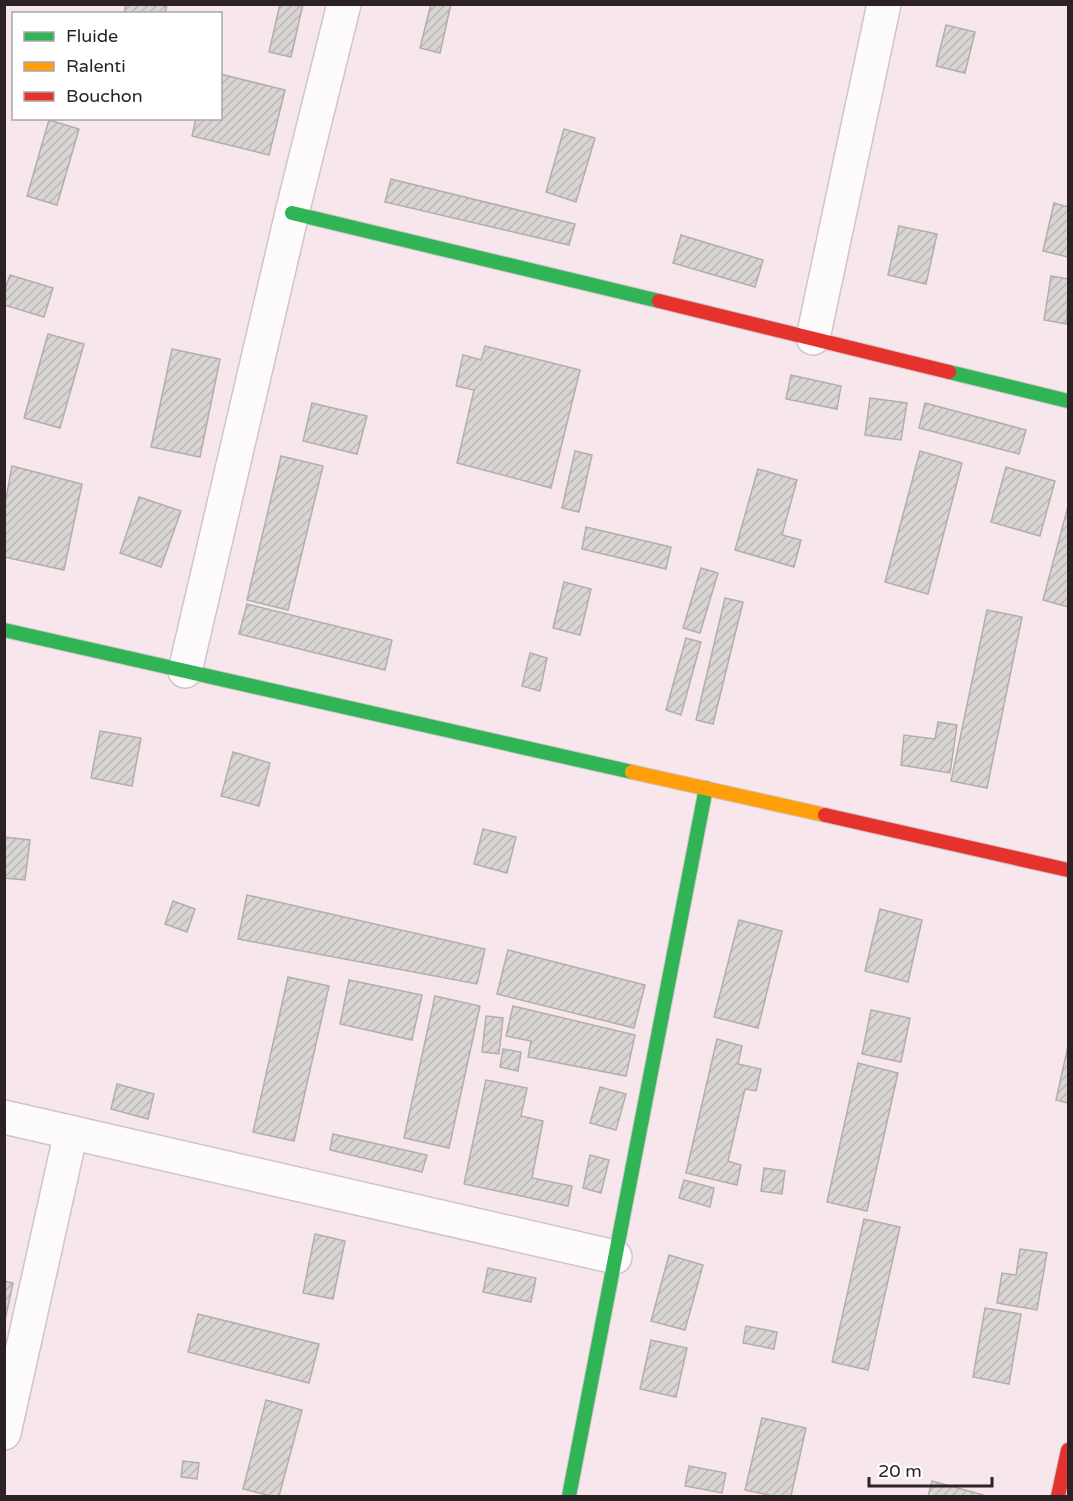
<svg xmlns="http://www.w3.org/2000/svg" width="1073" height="1501" viewBox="0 0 1073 1501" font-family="'Varela Round',sans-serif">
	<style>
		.building { fill: url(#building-hatch); stroke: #b2aeac; stroke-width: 1.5 }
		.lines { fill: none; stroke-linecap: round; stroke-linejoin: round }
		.street-casing { stroke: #d1c4c9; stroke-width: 36 }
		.fast-casing { stroke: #d1c4c9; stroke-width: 16 }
		.slow-casing { stroke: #d1c4c9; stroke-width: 16 }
		.jam-casing { stroke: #d1c4c9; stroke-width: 16 }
		.street { stroke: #fefbfc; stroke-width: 33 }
		.fast { stroke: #30b455; stroke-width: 14 }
		.slow { stroke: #ff9f0a; stroke-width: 14 }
		.jam { stroke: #e5322d; stroke-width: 14 }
	</style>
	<defs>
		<pattern id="building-hatch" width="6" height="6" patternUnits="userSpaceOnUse" patternTransform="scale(1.5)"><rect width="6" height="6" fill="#d9d5d3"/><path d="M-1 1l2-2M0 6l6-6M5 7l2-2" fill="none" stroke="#bab7b5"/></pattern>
	</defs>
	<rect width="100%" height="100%" fill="#f7e7ec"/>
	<g class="building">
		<polygon points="126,4 167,4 165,14 124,14"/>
		<polygon points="280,4 303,4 291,57 269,52"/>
		<polygon points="431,4 451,4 440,53 420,48"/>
		<polygon points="946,25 975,32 965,73 936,66"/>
		<polygon points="220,74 285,90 269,155 192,136 196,118 220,118"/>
		<polygon points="49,120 79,129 57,205 27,196"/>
		<polygon points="564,129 595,138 576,202 546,192"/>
		<polygon points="391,179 575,224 569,245 385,202"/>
		<polygon points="1054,203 1068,207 1068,257 1043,251"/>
		<polygon points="899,226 937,234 926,284 888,275"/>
		<polygon points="681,235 763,260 755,287 673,263"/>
		<polygon points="10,275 53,288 44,317 4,305 4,292"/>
		<polygon points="1051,276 1068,279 1067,324 1044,320"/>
		<polygon points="48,334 84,344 60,428 24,418"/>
		<polygon points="485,346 580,370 551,488 457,463 474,390 456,386 463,355 481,360"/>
		<polygon points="172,349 220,359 200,457 151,447"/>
		<polygon points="791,375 841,386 837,409 786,399"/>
		<polygon points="870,398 907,403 901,440 865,435"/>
		<polygon points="312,403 367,416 357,454 303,441"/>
		<polygon points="925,403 1026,430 1019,454 919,428"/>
		<polygon points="575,451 592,455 579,512 562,508"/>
		<polygon points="920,451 962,463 928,594 885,582"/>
		<polygon points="281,456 323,466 288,610 247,600"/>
		<polygon points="12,466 82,484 64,570 4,557 4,509"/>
		<polygon points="1006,467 1055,481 1040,536 991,522"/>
		<polygon points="758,469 797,480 782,535 801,540 794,567 735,550"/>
		<polygon points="139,497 181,511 161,567 120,553"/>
		<polygon points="1068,506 1068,607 1043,600"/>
		<polygon points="586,527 671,547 666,569 582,549"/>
		<polygon points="701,568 718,573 700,633 683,628"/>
		<polygon points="564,582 591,589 580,635 553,628"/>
		<polygon points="725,598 743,602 713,724 696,720"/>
		<polygon points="247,604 392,640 385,670 239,634"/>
		<polygon points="987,610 1022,617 987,788 951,781"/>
		<polygon points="686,638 701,642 681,715 666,710"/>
		<polygon points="530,653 547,658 540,691 522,686"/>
		<polygon points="938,722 957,725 950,773 901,765 904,735 935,739"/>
		<polygon points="100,731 141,738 132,786 91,778"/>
		<polygon points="233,752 270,763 259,806 221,796"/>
		<polygon points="483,829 516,837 507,873 474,864"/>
		<polygon points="4,837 30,840 25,880 4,878"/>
		<polygon points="247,895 485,949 477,984 238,939"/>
		<polygon points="173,901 195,909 187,932 165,924"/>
		<polygon points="880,909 922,920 908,982 865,971"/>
		<polygon points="739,920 782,931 758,1028 714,1017"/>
		<polygon points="508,950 645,985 634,1028 497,994"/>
		<polygon points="288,977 329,986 294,1141 253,1132"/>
		<polygon points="349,980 422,995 412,1040 340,1024"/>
		<polygon points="435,996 480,1006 449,1148 404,1138"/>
		<polygon points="513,1006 635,1035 626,1076 528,1057 531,1041 506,1036"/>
		<polygon points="871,1010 910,1018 901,1062 862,1054"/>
		<polygon points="486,1016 503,1018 499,1054 482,1052"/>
		<polygon points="717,1039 742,1046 738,1064 761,1069 756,1091 745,1089 728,1161 741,1165 737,1185 686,1173"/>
		<polygon points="1068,1046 1068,1103 1056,1100"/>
		<polygon points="503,1049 521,1052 518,1071 500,1067"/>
		<polygon points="858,1063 898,1073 867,1211 827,1202"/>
		<polygon points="486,1080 527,1088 521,1116 543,1121 532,1178 572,1186 568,1206 464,1184"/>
		<polygon points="117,1084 154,1094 148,1119 111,1109"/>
		<polygon points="600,1087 626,1094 616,1130 590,1123"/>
		<polygon points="333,1134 427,1155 422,1172 330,1150"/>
		<polygon points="590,1155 609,1160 601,1193 583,1188"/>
		<polygon points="764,1168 785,1171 782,1194 761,1191"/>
		<polygon points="684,1180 714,1188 710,1207 679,1198"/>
		<polygon points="864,1219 900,1227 868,1370 832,1362"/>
		<polygon points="315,1234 345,1241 333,1299 303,1293"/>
		<polygon points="1020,1249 1047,1253 1037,1310 997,1303 1002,1273 1016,1275"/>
		<polygon points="669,1255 703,1265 685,1330 651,1321"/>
		<polygon points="488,1268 536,1278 531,1302 483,1292"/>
		<polygon points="4,1281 13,1283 4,1325"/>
		<polygon points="985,1308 1021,1314 1009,1384 973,1377"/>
		<polygon points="198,1314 319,1344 309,1383 188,1352"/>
		<polygon points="746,1326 777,1332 774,1349 743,1343"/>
		<polygon points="651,1340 687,1348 676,1397 640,1389"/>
		<polygon points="266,1400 302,1410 279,1496 271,1496 243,1489"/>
		<polygon points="762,1418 806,1428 791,1496 773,1496 745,1490"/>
		<polygon points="183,1461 199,1463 197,1479 181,1477"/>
		<polygon points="689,1466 726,1473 722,1493 685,1486"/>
		<polygon points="932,1481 983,1495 982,1496 928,1496"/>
	</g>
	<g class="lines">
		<g class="street-casing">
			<g id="street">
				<polyline points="813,338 884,4"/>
				<polyline points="185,671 292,213 344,4"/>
				<polyline points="4,1117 615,1257"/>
				<polyline points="4,1433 71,1132"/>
			</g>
		</g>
		<g class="fast-casing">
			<g id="fast">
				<polyline points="292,213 659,301"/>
				<polyline points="949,372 1068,401"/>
				<polyline points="4,630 632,772"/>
				<polyline points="569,1496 706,788"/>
			</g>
		</g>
		<g class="slow-casing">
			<polyline id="slow" points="632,772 825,815"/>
		</g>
		<g class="jam-casing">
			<g id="jam">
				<polyline points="659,301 949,372"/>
				<polyline points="825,815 1068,870"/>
				<polyline points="1058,1496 1068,1450"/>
			</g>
		</g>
		<use href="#street" class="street"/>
		<use href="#fast" class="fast"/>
		<use href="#slow" class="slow"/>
		<use href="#jam" class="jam"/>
	</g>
	<rect width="1073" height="1501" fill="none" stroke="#2c2225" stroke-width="12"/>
	<rect x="12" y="12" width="210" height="108" fill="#ffffff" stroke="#aba7a8" stroke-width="1.5"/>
	<rect x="24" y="32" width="30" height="9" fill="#30b455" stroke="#aba7a8" stroke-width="1.5"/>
	<text x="66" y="42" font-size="18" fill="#2c2225">Fluide</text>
	<rect x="24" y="62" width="30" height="9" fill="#ff9f0a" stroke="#aba7a8" stroke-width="1.5"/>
	<text x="66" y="72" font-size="18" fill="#2c2225">Ralenti</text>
	<rect x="24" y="92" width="30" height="9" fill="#e5322d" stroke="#aba7a8" stroke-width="1.5"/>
	<text x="66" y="102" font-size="18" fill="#2c2225">Bouchon</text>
	<path d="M869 1477v9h123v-9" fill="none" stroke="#2c2225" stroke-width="3"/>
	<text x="878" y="1477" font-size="18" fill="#2c2225" stroke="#ffffff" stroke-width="4.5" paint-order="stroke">20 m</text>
</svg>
